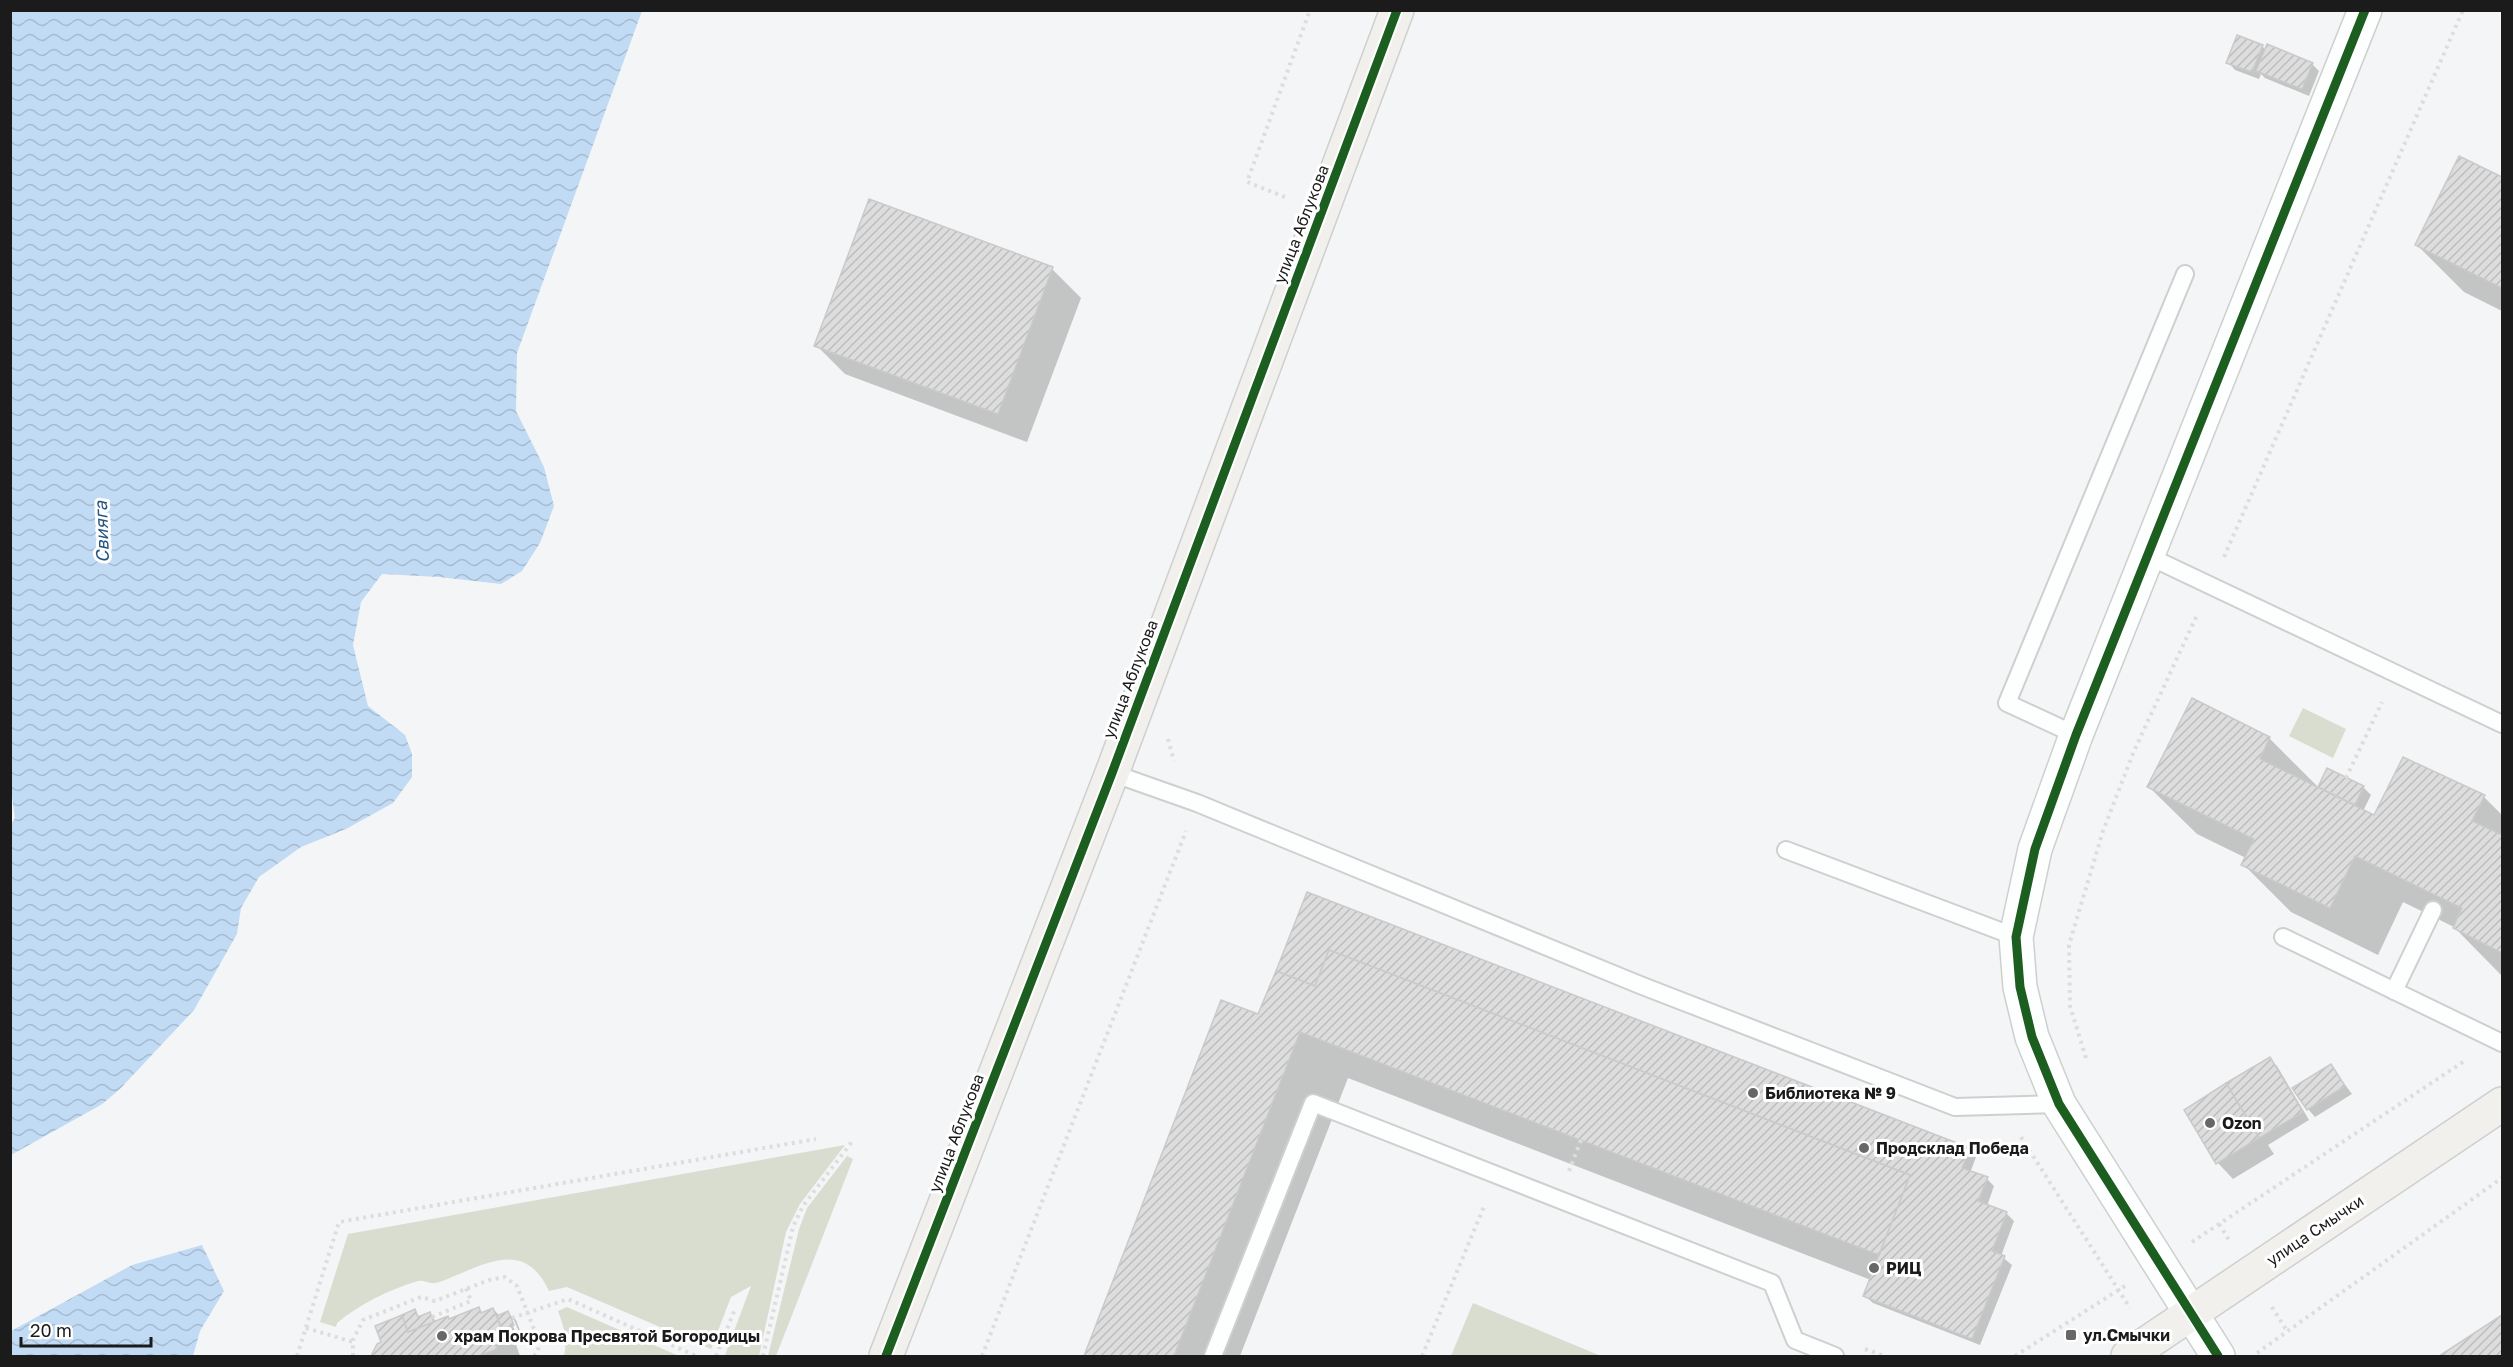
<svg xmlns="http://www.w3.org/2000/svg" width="2513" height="1367" viewBox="0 0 2513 1367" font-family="'Golos Text',sans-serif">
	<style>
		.grass { fill: #d8ddcf }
		.water { fill: url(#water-waves) }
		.pier { fill: #f4f5f6 }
		.shadow { fill: #0003; fill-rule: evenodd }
		.building { fill: url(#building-hatch); stroke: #cbcacb; stroke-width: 1.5 }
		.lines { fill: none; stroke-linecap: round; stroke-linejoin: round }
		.lane-casing { stroke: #cfcfd0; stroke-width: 20 }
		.street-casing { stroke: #cfcfd0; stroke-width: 36 }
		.secondary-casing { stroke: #cfcfd0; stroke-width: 36 }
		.path { stroke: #ddddde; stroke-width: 4; stroke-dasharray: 3 4.5; stroke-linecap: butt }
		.lane { stroke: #fdfefe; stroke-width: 16 }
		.street { stroke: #fdfefe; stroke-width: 33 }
		.secondary { stroke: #f1f0ed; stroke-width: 33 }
		.cycleway-casing { stroke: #fff; stroke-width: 13 }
		.cycleway { stroke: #1b5e20; stroke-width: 9 }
		.poi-dot { fill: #676768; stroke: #fff; stroke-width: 2 }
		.labels { text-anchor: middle; stroke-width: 6; stroke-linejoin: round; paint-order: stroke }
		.street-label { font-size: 16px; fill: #1b1b1c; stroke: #fff }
		.poi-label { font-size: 16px; font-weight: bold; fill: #1b1b1c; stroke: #fff; text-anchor: start }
		.water-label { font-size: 18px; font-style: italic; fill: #235582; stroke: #fff }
	</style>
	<defs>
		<pattern id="water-waves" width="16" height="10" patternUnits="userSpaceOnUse" patternTransform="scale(1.5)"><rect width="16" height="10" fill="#c2dbf4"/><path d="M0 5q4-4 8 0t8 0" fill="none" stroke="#a6bbd1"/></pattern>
		<pattern id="building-hatch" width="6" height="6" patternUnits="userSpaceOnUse" patternTransform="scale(1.5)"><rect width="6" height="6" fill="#deddde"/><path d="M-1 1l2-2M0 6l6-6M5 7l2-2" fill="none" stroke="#bebdbe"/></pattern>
	</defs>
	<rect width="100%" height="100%" fill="#f4f5f6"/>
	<g class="grass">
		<polygon points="2303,708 2346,729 2333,758 2289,736"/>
		<path d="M845,1145L800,1204L786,1232L759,1356L725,1355L751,1286L731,1297L711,1349L567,1287L549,1291C526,1242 491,1261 452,1277C447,1279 441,1282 435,1283C429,1284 424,1280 418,1281C388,1290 360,1304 337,1323L336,1327L320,1322L348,1234Z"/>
		<polygon points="847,1156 853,1159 776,1356 768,1356 799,1229 807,1208"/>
		<polygon points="1473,1303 1601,1356 1451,1356"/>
		<path d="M567,1307L679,1356H564C568,1340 564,1327 558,1311Z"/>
	</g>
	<g class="water">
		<polygon points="11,11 642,11 517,353 516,411 544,467 554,506 540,543 522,571 501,584 439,577 382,574 361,602 353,645 368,706 405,735 412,754 412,777 393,803 346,829 301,847 259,877 241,908 237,934 194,1010 120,1089 67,1134 11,1202 10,826 15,818 10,782"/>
		<polygon points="202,1245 224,1291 200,1331 193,1356 11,1356 10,1268 20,1282 118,1269"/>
	</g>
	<g class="pier">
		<polygon points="115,1097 69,1136 45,1182 10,1205 11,1155"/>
		<polygon points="143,1259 11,1331 10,1265 21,1278 48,1263 78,1260 117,1266"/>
	</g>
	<g class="shadow">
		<polygon points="2262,46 2266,50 2312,64 2319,71 2309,96 2265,78 2261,74 2259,79 2235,70 2228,62"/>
		<polygon points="2459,158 2502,179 2502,311 2464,292 2417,245"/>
		<polygon points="1052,269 1081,298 1027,442 845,374 816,345"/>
		<polygon points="2269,738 2317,786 2316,788 2325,792 2320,787 2363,787 2371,795 2363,811 2375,817 2404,759 2484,797 2502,815 2502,976 2454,927 2403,902 2378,955 2291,912 2243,864 2246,858 2197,834 2149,787"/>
		<polygon points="1222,1002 1259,1016 1969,1150 1976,1157 1970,1173 1987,1179 1994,1186 1987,1206 2007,1214 2014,1221 2001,1256 2012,1265 1980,1345 1873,1303 1865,1296 1871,1280 1348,1078 1240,1356 1086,1356"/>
		<polygon points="2269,1059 2277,1066 2309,1120 2268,1145 2274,1154 2233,1179 2218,1163 2186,1110"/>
		<polygon points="2331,1066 2352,1094 2315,1117 2308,1109"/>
		<path d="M479,1309L483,1313L493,1309L500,1316L508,1313L516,1320L521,1333L513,1336L520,1356H372L378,1346L414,1311L421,1318L429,1314L437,1322L447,1317L450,1320ZM510,1320H514L519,1332L516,1333Z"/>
		<polygon points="2502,1316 2502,1356 2441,1356"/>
	</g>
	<g class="building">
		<polygon points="2237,35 2263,45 2252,72 2226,63"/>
		<polygon points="2267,44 2313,63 2302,89 2256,71"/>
		<polygon points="2459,156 2502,177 2502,288 2415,245"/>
		<polygon points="869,199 1053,267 998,414 814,346"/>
		<polygon points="2192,698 2270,737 2260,759 2374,815 2403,757 2485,795 2472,821 2502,835 2502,953 2453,928 2462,908 2355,856 2330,908 2241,865 2254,839 2147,787"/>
		<polygon points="2327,768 2364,786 2355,805 2318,787"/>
		<polygon points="1307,892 1970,1148 1962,1168 1988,1177 1978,1201 2007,1212 1992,1251 2005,1256 1972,1339 1863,1296 1910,1175 1329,950 1315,986 1276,971"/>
		<polygon points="1329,950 1910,1175 1879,1255 1300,1032 1174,1356 1084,1356 1221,1000 1258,1014 1276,971 1315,986"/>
		<polygon points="2270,1057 2303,1112 2259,1138 2226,1083"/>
		<polygon points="2331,1064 2345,1086 2307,1110 2292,1088"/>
		<polygon points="2226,1083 2259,1138 2216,1164 2184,1110"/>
		<polygon points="479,1307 481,1313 493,1308 506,1340 495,1344 497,1349 479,1356 371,1356 377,1344 381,1342 375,1326 402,1315 408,1332 448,1316 449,1319"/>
		<polygon points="415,1309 418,1317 430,1312 434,1322 408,1332 402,1315"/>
		<polygon points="508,1311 514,1325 502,1330 497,1316"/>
		<polygon points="2502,1315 2502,1356 2439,1356"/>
	</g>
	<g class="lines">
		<g class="lane-casing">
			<g id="lane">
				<polyline points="2146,555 2502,724"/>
				<polyline points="2076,735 2007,703 2185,274"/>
				<polyline points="1112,773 1197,803 1640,985 1955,1107 2059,1104"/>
				<polyline points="1786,850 2016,937"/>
				<polyline points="2283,937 2502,1043"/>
				<polyline points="2394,991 2433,910"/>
				<polyline points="1213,1356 1313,1103 1772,1283 1795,1340 1835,1356"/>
			</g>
		</g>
		<g class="street-casing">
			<polyline id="street" points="2218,1356 2059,1104 2032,1037 2020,987 2016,937 2035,849 2076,735 2365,10"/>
		</g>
		<g class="secondary-casing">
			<g id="secondary">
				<polyline points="886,1356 1112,773 1397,10"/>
				<polyline points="2128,1356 2502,1104"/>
			</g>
		</g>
		<g class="path">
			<polyline points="1285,197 1247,182 1310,10"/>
			<polyline points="2224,557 2463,10"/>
			<polyline points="1168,739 1174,761"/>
			<polyline points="2346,778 2382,702"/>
			<polyline points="2086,1058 2070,1006 2069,945 2103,831 2134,751 2198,613"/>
			<polyline points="2021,1137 2130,1308"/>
			<polyline points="1569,1171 1581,1140"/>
			<polyline points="2219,1224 2229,1240"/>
			<polyline points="2192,1242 2466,1060"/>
			<polyline points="2272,1307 2287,1331"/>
			<polyline points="432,1317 471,1301 466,1288"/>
			<polyline points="512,1318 568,1299 696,1356"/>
			<polyline points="306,1328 353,1342"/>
			<polyline points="1865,1349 1884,1356"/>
			<polyline points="2257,1353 2502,1178"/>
			<polyline points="297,1356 339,1222 816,1139"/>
			<polyline points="353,1356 353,1340 363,1320 421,1297 435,1301 489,1280 505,1277 517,1286 539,1342 538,1352 534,1356"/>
			<polyline points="716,1356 735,1309"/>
			<polyline points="763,1356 793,1227 803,1206 854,1139"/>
			<polyline points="982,1356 1186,831"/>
			<polyline points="1422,1356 1485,1204"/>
			<polyline points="2015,1356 2128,1284"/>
		</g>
		<use href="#lane" class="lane"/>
		<use href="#street" class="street"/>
		<use href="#secondary" class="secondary"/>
		<g class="cycleway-casing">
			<g id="cycleway">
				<polyline points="886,1356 1112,773 1397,10"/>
				<polyline points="2218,1356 2059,1104 2032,1037 2020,987 2016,937 2035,849 2076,735 2365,10"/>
			</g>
		</g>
		<use href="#cycleway" class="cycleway"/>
	</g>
	<g class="poi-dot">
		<circle cx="1753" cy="1093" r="6"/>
		<circle cx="2210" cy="1123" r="6"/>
		<circle cx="1864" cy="1148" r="6"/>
		<circle cx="1874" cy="1268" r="6"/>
		<rect x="2065" y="1329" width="12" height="12" rx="3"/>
		<circle cx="442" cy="1336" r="6"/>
	</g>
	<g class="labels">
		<g class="street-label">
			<text transform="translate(1301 224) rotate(-69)" y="6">улица Аблукова</text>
			<text transform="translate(1130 679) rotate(-69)" y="6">улица Аблукова</text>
			<text transform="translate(956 1133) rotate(-69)" y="6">улица Аблукова</text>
			<text transform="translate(2315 1230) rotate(-34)" y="6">улица Смычки</text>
		</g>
		<g class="poi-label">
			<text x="1765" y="1099">Библиотека № 9</text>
			<text x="2222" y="1129">Ozon</text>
			<text x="1876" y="1154">Продсклад Победа</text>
			<text x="1886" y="1274">РИЦ</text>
			<text x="2083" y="1341">ул.Смычки</text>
			<text x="454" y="1342">храм Покрова Пресвятой Богородицы</text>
		</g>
		<g class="water-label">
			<text transform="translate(102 532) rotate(-92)" y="6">Свияга</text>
		</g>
	</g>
	<rect width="2513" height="1367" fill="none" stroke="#1b1b1c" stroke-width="24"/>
	<path d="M21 1337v9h130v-9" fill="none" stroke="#1b1b1c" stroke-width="3"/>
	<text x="30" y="1337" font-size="18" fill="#1b1b1c" stroke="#ffffff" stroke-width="4.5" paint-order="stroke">20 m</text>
</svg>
